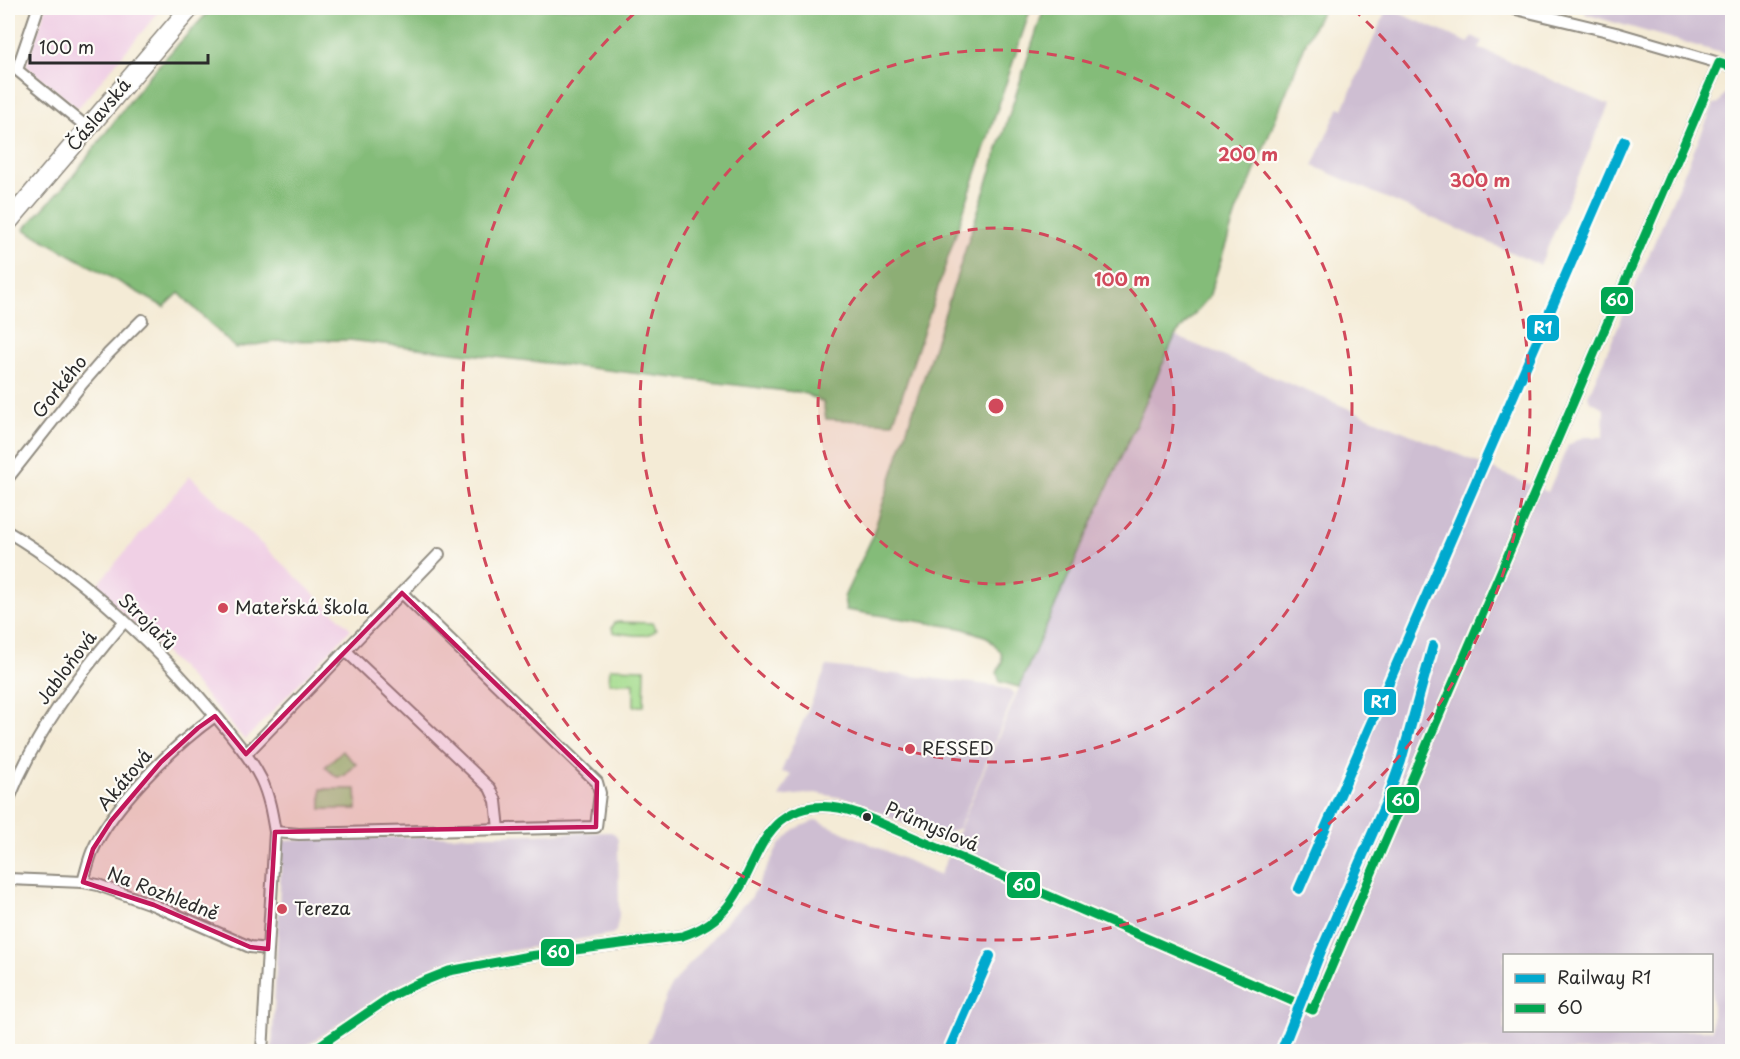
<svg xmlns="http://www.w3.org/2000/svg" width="1740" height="1059" viewBox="0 0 1740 1059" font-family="'Playpen Sans',sans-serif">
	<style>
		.built { fill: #f0d0e5 }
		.industrial { fill: #cebed2; fill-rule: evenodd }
		.green { fill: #a5dc8e; stroke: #68845c; stroke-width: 1.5 }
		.forest { fill: #84bc79; stroke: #587452; stroke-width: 1.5 }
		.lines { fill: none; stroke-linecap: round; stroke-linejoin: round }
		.street-casing { stroke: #908b80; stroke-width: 14 }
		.primary-casing { stroke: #908b80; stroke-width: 21 }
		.street { stroke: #fff; stroke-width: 10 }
		.primary { stroke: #fff; stroke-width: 18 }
		.bus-1-casing { stroke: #fdfcf7; stroke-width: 14 }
		.bus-1 { stroke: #00a651; stroke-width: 9 }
		.rail-1-casing { stroke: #fdfcf7; stroke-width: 15 }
		.rail-1 { stroke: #00a9ce; stroke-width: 10 }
		.marked { fill: #c2185b; fill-opacity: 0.2; stroke: #c2185b; stroke-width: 4.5; stroke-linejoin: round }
		.ring { fill: none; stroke: #d1495b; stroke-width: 3; stroke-dasharray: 10 8 }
		.poi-dot { fill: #d1495b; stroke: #fdfcf7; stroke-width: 2 }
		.bus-dot { fill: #2b2b2b; stroke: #fdfcf7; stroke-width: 2 }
		.labels { text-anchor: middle; stroke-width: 4.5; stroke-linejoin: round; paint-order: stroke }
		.street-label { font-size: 18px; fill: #2b2b2b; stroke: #fdfcf7 }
		.poi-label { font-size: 18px; fill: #2b2b2b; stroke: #fdfcf7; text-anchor: start }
		.centre { fill: #d1495b; stroke: #fdfcf7; stroke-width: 3 }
		.ring-label { font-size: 18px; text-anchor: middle; font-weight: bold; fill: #d1495b; stroke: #fdfcf7; stroke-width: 4.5; stroke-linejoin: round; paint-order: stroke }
		.line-badge { stroke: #fdfcf7; stroke-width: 2 }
		.badge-label { font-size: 16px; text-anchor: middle; font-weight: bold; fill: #fff }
	</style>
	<rect width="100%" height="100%" fill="#fdfcf7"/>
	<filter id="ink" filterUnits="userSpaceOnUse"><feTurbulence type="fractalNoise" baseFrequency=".0167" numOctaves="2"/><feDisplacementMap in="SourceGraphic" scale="12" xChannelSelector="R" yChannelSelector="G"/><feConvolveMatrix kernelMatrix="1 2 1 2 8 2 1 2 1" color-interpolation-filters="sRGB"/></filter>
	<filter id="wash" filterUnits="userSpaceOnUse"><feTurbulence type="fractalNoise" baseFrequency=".008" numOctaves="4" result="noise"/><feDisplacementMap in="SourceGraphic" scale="24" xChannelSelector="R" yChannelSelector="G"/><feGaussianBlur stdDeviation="1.35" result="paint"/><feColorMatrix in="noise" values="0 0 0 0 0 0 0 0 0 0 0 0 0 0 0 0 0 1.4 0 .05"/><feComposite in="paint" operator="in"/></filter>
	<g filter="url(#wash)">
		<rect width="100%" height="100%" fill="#f4ebd6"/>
		<g class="built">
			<polygon points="46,8 162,8 78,108 26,66"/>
			<polygon points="190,476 351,629 245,740 182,669 95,587"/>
		</g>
		<g class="industrial">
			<polygon points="1387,8 1469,43 1472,36 1482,41 1479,48 1609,105 1540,265 1313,166 1339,107 1343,109"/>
			<polygon points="1587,8 1732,8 1732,56 1585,14"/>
			<path d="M1732,89V1051L644,1052L671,986L731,916L751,898L779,845L795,829L816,820L940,875L1071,565L1175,336L1548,492L1568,445L1584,437H1603L1604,408L1590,401L1588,396L1714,104L1719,103L1724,95ZM1504,956H1712V1030H1504Z"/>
			<polygon points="827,666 997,686 1015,693 959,828 941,836 934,837 848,799 815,793 779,797 791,774 781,772"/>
			<polygon points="611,832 615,834 618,840 619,916 616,931 612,934 492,954 441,967 417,976 389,991 298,1051 272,1052 282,841 319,839"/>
		</g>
		<g class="green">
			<path d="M615,622L652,623L656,630C647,639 629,634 617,633L613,632L612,628Z"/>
			<polygon points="610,668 645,669 644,706 634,706 634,683 609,683"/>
			<polygon points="342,751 356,764 344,776 337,777 325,767"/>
			<polygon points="321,789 356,789 357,809 321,809"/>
		</g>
		<g class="forest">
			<polygon points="212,8 1031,8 893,423 826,419 823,402 804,393 349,340 280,341 235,348 179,293 164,307 24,229 70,180 148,77"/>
			<polygon points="1044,8 1323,8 1307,40 1251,180 1237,210 1209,297 1175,336 1019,687 1000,682 997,673 1002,662 1001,652 987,637 961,628 846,610 844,597 871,540"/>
		</g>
	</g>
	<g filter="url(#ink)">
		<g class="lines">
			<g class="street-casing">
				<g id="street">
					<polyline points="38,8 17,70 88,128"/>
					<polyline points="1512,8 1616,33 1719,63"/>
					<polyline points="8,478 82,384 108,354 142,320"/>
					<path d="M8,532C84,577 163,652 219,720C234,739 250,757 261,779C269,796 272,814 275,832L262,1052"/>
					<polyline points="346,651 490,788 496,801 499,829"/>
					<polyline points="246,754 439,554"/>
					<path d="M8,801C36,732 76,678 124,622"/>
					<polyline points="275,832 299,834 596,827 600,793 597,782 402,593"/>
					<polyline points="8,879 83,882 98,885 154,905 250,947 268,949"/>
					<path d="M83,882C86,872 88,862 92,852C112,806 174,745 215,716"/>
					<path d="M310,1052L392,996L414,985L449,971L529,956L682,936C701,930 716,921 728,906C744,887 751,862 764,841C785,805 820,800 857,813L1313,1010L1705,95L1719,63L1732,67"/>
				</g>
			</g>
			<g class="primary-casing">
				<polyline id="primary" points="8,222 190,8"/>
			</g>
			<use href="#street" class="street"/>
			<use href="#primary" class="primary"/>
			<g class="bus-1-casing">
				<path id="bus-1" d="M310,1052L392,996L414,985L449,971L529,956L682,936C701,930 716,921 728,906C744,887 751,862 764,841C785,805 820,800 857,813L1313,1010L1705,95L1719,63L1732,67"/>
			</g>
			<use href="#bus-1" class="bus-1"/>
			<g class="rail-1-casing">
				<g id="rail-1">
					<polyline points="1299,889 1624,141"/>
					<polyline points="948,1052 990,956"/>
					<polyline points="1281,1052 1321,951 1387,800 1401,761 1433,646"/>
				</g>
			</g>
			<use href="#rail-1" class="rail-1"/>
		</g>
	</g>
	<path class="marked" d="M402,593L597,782L596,827L275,832L268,949L250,947L154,905L83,882L93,849L111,821L161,762L198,728L215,716L246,754Z"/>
	<circle cx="996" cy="406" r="178" fill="#d1495b" fill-opacity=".12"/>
	<g class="ring">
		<circle cx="996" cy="406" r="178"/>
		<circle cx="996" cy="406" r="356"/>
		<path d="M1353 9A534 534 0 1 1 639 9"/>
	</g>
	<g class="poi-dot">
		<circle cx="223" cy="608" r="6"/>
		<circle cx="910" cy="749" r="6"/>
		<circle cx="282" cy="909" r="6"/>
	</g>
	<circle class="bus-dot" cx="867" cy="817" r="5"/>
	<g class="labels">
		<g class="street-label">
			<text transform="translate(99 115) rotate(-50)" y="6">Čáslavská</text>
			<text transform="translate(60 387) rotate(-51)" y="6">Gorkého</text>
			<text transform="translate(147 622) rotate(44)" y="6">Strojařů</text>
			<text transform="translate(67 668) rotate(-53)" y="6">Jabloňová</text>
			<text transform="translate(125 780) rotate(-50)" y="6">Akátová</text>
			<text transform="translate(932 827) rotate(23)" y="6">Průmyslová</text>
			<text transform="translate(163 894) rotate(21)" y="6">Na Rozhledně</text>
		</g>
		<g class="poi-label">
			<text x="235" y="614">Mateřská škola</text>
			<text x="922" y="755">RESSED</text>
			<text x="294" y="915">Tereza</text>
		</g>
	</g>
	<circle cx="996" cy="406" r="9" class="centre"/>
	<g class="ring-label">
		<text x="1248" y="161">200 m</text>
		<text x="1480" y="187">300 m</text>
		<text x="1122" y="286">100 m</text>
	</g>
	<g class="line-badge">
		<rect x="1600" y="286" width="34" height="29" rx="6" fill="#00a651"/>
		<rect x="1526" y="314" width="34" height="28" rx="6" fill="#00a9ce"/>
		<rect x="1363" y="688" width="34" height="28" rx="6" fill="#00a9ce"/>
		<rect x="1386" y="786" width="34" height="28" rx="6" fill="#00a651"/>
		<rect x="1006" y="871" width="35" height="28" rx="6" fill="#00a651"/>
		<rect x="540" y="938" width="35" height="29" rx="6" fill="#00a651"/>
	</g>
	<g class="badge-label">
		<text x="1617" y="306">60</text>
		<text x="1543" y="334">R1</text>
		<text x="1380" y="708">R1</text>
		<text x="1403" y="806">60</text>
		<text x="1024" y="891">60</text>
		<text x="558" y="958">60</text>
	</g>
	<rect width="1740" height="1059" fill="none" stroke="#fdfcf7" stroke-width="30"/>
	<rect x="1503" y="954" width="210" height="78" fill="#fdfcf7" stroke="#a9a8a5" stroke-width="1.5"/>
	<rect x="1515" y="974" width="30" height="9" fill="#00a9ce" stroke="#a9a8a5" stroke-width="1.5"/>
	<text x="1557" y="984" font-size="18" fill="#2b2b2b">Railway R1</text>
	<rect x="1515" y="1004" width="30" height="9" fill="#00a651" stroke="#a9a8a5" stroke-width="1.5"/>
	<text x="1557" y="1014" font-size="18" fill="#2b2b2b">60</text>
	<path d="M30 54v9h178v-9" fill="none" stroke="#2b2b2b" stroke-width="3"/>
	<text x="39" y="54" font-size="18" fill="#2b2b2b" stroke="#fdfcf7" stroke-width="4.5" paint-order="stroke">100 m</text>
</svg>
